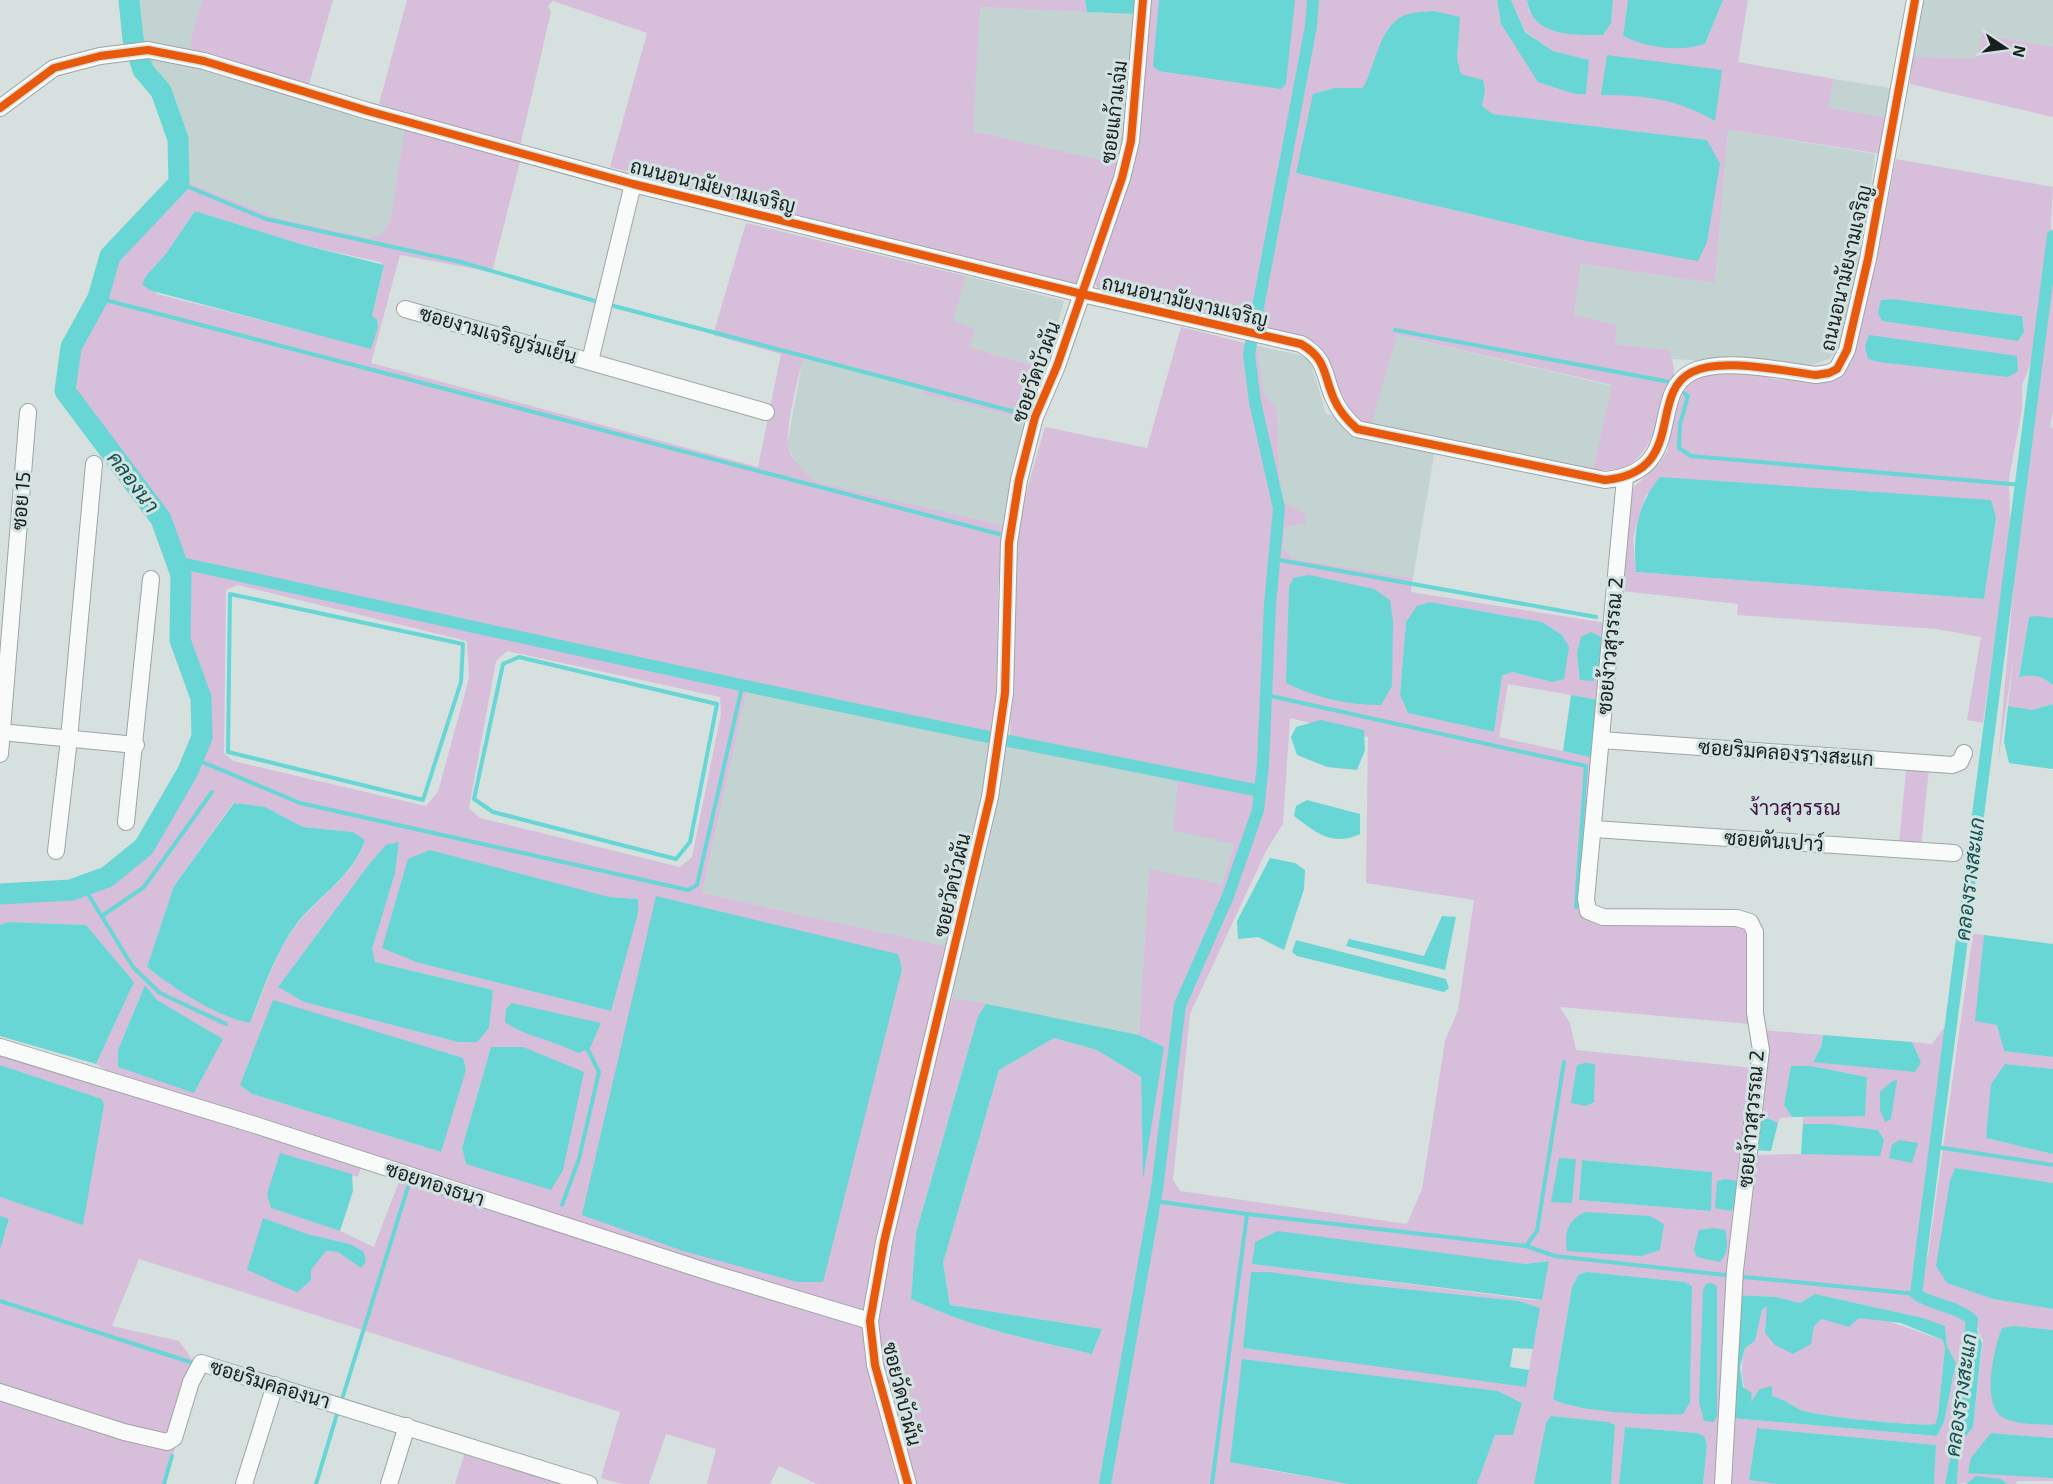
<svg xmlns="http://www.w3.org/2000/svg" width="2053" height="1484" viewBox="0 0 2053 1484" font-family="'Exo 2',Sarabun,sans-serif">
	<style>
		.built { fill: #c2d3d2 }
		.green { fill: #d7bedb; fill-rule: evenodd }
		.water { fill: #67d6d5; fill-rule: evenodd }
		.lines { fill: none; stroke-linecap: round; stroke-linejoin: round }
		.stream { stroke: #67d6d5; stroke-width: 4 }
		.canal { stroke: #67d6d5; stroke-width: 12 }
		.river { stroke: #67d6d5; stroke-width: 21 }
		.minor-casing { stroke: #9ea5a4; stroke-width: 18 }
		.minor { stroke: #f9fafa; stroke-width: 16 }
		.cycleway-casing { stroke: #d3e3e2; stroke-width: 11 }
		.cycleway { stroke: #e8590c; stroke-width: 8 }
		.labels { text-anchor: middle; stroke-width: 6; stroke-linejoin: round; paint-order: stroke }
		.street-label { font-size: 20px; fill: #191e1e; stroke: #d3e3e2 }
		.water-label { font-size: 21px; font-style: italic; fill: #125151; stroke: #d3e3e2 }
		.neighbourhood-label { font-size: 21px; fill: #411243; stroke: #d3e3e2 }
	</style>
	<rect width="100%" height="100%" fill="#d6e0de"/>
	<g class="built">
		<polygon points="140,0 202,0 193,51 409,113 390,222 381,235 370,238 277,218 187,182 185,152 166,87 149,63 141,31"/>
		<polygon points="1923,0 2053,0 2053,47 1983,34 1977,58 1913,57"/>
		<polygon points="979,7 1136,14 1125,147 1119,164 973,131"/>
		<polygon points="1834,79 1890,88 1887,118 1828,107"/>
		<polygon points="1728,130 1875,154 1864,240 1852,298 1839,348 1829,359 1808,366 1671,359 1668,350 1615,344 1574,315 1581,264 1715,283"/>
		<polygon points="966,276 1064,301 1044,369 969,347 952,321"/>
		<polygon points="1396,335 1612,386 1593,470 1433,439 1434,456 1413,578 1294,559 1283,548 1285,527 1280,486 1277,409 1264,393 1257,346 1309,357 1326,414 1371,424"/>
		<polygon points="803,358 923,386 922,394 1026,419 1006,526 816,482 798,466 787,445"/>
		<polygon points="747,690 984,742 1010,738 1179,771 1234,844 1222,884 1149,870 1139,1035 952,998 961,950 702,893"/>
	</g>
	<g class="green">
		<polygon points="202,0 333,0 309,84 193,51 190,43"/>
		<polygon points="407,0 1085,0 1087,12 980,7 973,131 1119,164 1079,287 610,167 647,33 553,1 548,6 551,12 520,146 379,104"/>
		<path d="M1150,0H1497L1501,24L1575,94H1586L1589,60L1553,51L1525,31L1511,0H1527L1529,12L1575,35H1602L1611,23L1613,0H1628L1623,36L1705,44L1723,0H1748L1738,62L1834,79L1828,107L1887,118L1882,154L1728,130L1715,283L1581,264L1574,315L1616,325L1615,344L1669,350C1670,355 1673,362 1674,368C1674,389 1651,451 1633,462C1620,471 1608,470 1593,470L1612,385L1397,335L1371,425L1355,420L1317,343L1100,292L1095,284L1096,272L1131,166ZM1459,17L1457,58L1461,75L1485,90L1482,106L1493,114L1707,140L1657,254L1585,241L1296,173L1335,88H1363L1373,71L1389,27ZM1607,55L1715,120L1689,106L1641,95H1602Z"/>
		<polygon points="1982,34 2053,47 2053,117 1910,84 1913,57 1977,58"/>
		<path d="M405,129L520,162L492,272L400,255L371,363L758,467L781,354L713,335L746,223L966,276L953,321L975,329L969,347L1044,369L1026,419L922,394L923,386L804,358C798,373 785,432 788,446C791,461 805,472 816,482L1006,526L998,586L996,723L992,741L984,742L747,690L702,893L948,947L869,1300L862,1311L854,1312L109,1073L96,1064L134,982L86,925L8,922L0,925V900L74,898L135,868L155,845L198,771L208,735L204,689L188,647L183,627L186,577L167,519L71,391L74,356L106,293L107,280L117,260L182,191L187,182L277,218L370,238L381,235L390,222ZM195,211L304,245L380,262L384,266L372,316L371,348L157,294L146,276L165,255ZM238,585L467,641L469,678L438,792L426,806L233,761L224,753L226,590ZM507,651L720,697L721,714L692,857L680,867L480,818L469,808L496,661ZM233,803L265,807L303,827L353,832L365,841C353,877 321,894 298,923C275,951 265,990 250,1023C217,1016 173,988 147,967L174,886ZM399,842L395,873L371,949L375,962L493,990L489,1028L458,1042L304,1002L278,987L370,863ZM609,897L638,899L611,1011L419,963L382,947ZM145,985L157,1000L223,1039L118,1050ZM274,1000L441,1152L252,1094L240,1085ZM512,1003L600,1023L578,1053L565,1046ZM491,1047L466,1164L462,1148Z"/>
		<path d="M1896,159L2053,187L2048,281H2043L2032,360L2022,385V410L2009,478L2010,530L1983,723L1967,720L1981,637L1936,629L1737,615L1738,604L1622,591L1630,491L1659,464L1667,452L1676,409L1688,384L1708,374L1756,373L1773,379L1829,382L1851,363L1877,257ZM1893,299L2022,316L2024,332L2018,341L1882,321L1881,300ZM1646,494L1996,518L1984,599L1636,572L1633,538Z"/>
		<path d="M2053,267V411L2050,427L2053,428V618L2029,617L2019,676C2033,675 2042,675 2053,685V704L2032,710L2008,706L2014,654L1998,762L2016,559Z"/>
		<path d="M1181,327L1257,346L1264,393L1277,409L1280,486L1284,503L1304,513L1306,523L1285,527L1283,548L1294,559L1413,578L1411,592L1606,623L1599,700L1508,684L1499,737L1594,758L1581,914L1742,925L1750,945V1024L1560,1007L1570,1023L1576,1050L1754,1068L1717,1484H1703L1707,1445L1703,1436L1697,1433L1625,1427L1619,1484H1611L1615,1425L1551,1416L1546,1423L1534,1484H1477L1495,1435H1513L1522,1403L1498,1391L1243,1359L1239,1386L1263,1469L1349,1484H916L876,1344L881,1300L897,1208L952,998L986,1004L978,1016L916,1233L911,1299C969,1327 1029,1340 1092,1354L1102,1329L950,1305L943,1263L999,1070L1054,1038L1097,1050L1141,1077L1143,1174L1144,1037L1139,1035L1149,869L1222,884L1234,844L1173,830L1179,771L1010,738L1014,569L1020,514L1045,427L1147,448ZM1430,602L1542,622L1562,635L1552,682L1511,672L1502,677L1494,732L1408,713L1400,695L1406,622ZM1290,718L1368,737L1366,883L1474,900L1458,1010L1445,1041L1422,1189L1407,1224L1180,1191L1173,1180L1190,1014L1266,851L1283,824ZM1582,1160L1711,1172V1211L1579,1200ZM1548,1261L1542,1300H1533L1253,1264H1525ZM1270,1272L1348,1283L1519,1301L1540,1308L1526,1386L1243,1348ZM1588,1272L1685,1282L1692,1286L1690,1402L1663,1415L1571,1406L1553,1399L1572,1287L1579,1274Z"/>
		<polygon points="1929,769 1921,846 1899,843 1906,771"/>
		<polygon points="1973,934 1984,935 1976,1020 1997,1024 2004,1051 2053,1057 2053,1069 2005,1064 1986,1138 2053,1154 2053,1183 1955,1168 1937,1266 1993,1299 2053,1309 2053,1330 2015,1326 2012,1420 2053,1425 2053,1438 1991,1433 2053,1478 2053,1481 2017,1481 2016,1484 2007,1484 2001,1479 1957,1484 1959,1445 1973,1427 1983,1341 1970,1311 1923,1293 1921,1280 1928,1255"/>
		<polygon points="1946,1025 1945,1058 1913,1288 1921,1304 1949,1310 1970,1324 1970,1362 1964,1413 1953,1443 1945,1484 1934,1484 1936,1445 1757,1428 1749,1480 1777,1484 1727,1484 1731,1418 1937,1436 1944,1422 1956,1363 1947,1346 1945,1326 1923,1318 1815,1294 1800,1303 1776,1297 1737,1295 1755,1155 1805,1154 1878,1130 1830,1124 1803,1124 1803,1117 1865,1115 1867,1077 1811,1066 1791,1067 1784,1105 1792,1117 1780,1118 1778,1123 1767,1118 1757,1117 1762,1030 1823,1035 1821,1047 1813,1061 1921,1062 1912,1042 1932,1044"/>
		<path d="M0,1053L362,1165L358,1177L281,1154L271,1208L340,1231L374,1247L400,1179L863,1325L893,1467L901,1484H817L779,1466L770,1484H707L716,1449L666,1434L649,1484H622L601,1478L620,1412L139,1259L112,1326L179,1341L201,1372L163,1484H0V1250L9,1220L0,1216V1197L83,1224L102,1099L0,1065ZM307,1234L350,1244L361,1268L338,1252L326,1251L291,1290L273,1279Z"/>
		<path d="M1768,1305L1814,1326L1822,1319C1836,1322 1847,1318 1860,1318C1894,1319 1912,1331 1943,1340L1945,1348L1938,1415L1935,1424C1919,1427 1814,1416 1801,1410C1789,1405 1786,1400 1772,1396V1387L1750,1403C1741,1383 1740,1369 1745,1348L1755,1341L1762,1310Z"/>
		<polygon points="465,1452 565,1484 455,1484"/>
	</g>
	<g class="water">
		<polygon points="1085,0 1137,0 1136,14 1087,12"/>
		<polygon points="1159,0 1295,0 1286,84 1281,89 1159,71 1153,66"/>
		<polygon points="1497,0 1511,0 1525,32 1553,51 1589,60 1586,94 1575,94 1538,82 1501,24"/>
		<path d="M1527,0H1613L1611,23L1603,35C1573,35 1532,37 1527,0Z"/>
		<path d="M1628,0H1723L1705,44C1678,52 1648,48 1623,36Z"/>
		<path d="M1434,11L1460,17L1457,58L1461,74L1483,80L1485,90L1482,106L1493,114L1707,140L1720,164L1707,242L1698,261L1585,241L1296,173L1313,94L1335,88H1363C1375,67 1379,29 1401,17C1409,12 1424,12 1434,11Z"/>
		<path d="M1607,55L1722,70L1715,121C1677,99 1645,95 1601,95Z"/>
		<polygon points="195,211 304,245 384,265 372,316 377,320 378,327 371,349 149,290 142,284 146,276 165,255"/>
		<polygon points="1893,299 2022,316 2024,332 2018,341 1882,321 1878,313 1881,300"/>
		<polygon points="1869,335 2017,356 2018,371 2008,377 1879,362 1868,359 1865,346"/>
		<path d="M1660,477L1991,500L1996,518L1984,599L1636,572C1633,535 1636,506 1660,477Z"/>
		<path d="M1309,575L1374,589L1390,600L1393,621L1392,686L1381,705C1348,705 1316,698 1286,683L1289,588L1293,578Z"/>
		<polygon points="1430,602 1542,622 1562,635 1569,647 1564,679 1552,682 1512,672 1502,676 1494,732 1408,713 1400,695 1406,622 1417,606"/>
		<path d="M2037,616L2053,618V685C2042,676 2034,674 2019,677L2029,617Z"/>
		<polygon points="1591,632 1601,637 1599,669 1594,681 1580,680 1577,654 1581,637"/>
		<polygon points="1571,695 1599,700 1594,758 1563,751"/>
		<polygon points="2053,704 2053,769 2009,763 2004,742 2008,706 2032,710"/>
		<polygon points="1321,720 1364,730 1365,750 1357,770 1327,767 1297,755 1291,737 1296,727"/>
		<path d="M1307,800L1360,814V834C1332,847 1317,833 1294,816L1296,806Z"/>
		<path d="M234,803L265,807L303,827L353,832L365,840C353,876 321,894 298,922C276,950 263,990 250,1023C217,1017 173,988 147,967L174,886Z"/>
		<polygon points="399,842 395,873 372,949 375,962 493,990 489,1028 477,1042 458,1042 304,1002 278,987 370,863 386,845"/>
		<polygon points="430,850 609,897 638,899 638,913 611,1011 419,963 382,948 408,859"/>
		<polygon points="1270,858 1295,863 1305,870 1304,889 1284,950 1258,937 1238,939 1237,921"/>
		<polygon points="656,896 898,954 902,969 823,1282 797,1282 683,1251 582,1215"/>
		<polygon points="1442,916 1456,917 1445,970 1346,946 1349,939 1424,956"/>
		<polygon points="8,922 86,925 134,982 96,1064 0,1036 0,925"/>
		<polygon points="1984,935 2053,944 2053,1057 2004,1051 1997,1025 1975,1021"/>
		<polygon points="1296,940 1446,979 1449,988 1444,992 1297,956 1292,952"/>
		<polygon points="145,985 157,1000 223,1039 194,1093 118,1067 118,1050"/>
		<polygon points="273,1000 463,1058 466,1070 441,1152 252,1094 240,1085"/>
		<path d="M512,1003L601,1023L590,1048L578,1053C554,1040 527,1038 505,1022L506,1009Z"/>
		<path d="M986,1004L1139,1035L1164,1047L1143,1179L1141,1077L1097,1050L1054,1038L999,1070L943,1263L950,1305L1102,1329L1092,1354C1030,1340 969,1327 911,1299L916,1233L978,1016Z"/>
		<polygon points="1823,1035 1912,1042 1921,1062 1915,1072 1813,1062 1821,1047"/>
		<polygon points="491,1047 523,1047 584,1072 563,1170 551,1190 466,1164 462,1148"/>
		<polygon points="1585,1063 1595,1064 1594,1102 1586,1106 1571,1103 1577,1065"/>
		<polygon points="2005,1064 2053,1069 2053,1154 1986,1138 1991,1084"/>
		<polygon points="0,1065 102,1099 104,1105 83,1225 0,1197"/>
		<polygon points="1791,1066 1811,1066 1867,1077 1865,1116 1792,1117 1784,1105"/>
		<polygon points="1897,1080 1891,1119 1885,1122 1880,1110 1880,1092 1892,1081"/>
		<polygon points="1757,1117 1767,1118 1778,1123 1771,1151 1754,1150"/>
		<polygon points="1803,1124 1830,1124 1878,1130 1884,1140 1880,1156 1801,1154"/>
		<polygon points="1899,1140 1918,1143 1912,1163 1889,1158 1892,1145"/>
		<polygon points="280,1153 352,1174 353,1191 340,1231 271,1208 267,1194"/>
		<polygon points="1559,1158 1576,1159 1572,1203 1551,1202"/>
		<polygon points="1582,1160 1712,1172 1711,1211 1579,1200"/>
		<polygon points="1955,1168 2053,1183 2053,1309 1993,1299 1947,1283 1936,1266 1950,1181"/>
		<polygon points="1725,1179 1738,1181 1736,1205 1731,1211 1715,1208 1717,1181"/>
		<path d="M1585,1212L1650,1216L1664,1224L1660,1250L1641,1256L1567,1251C1564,1232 1568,1220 1585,1212Z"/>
		<polygon points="0,1216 9,1219 0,1250"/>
		<path d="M263,1218L307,1234L350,1244L364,1252L366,1262L361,1268L338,1252L326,1251L311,1270V1280L298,1292C281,1287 264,1276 247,1270Z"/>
		<path d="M1713,1228L1725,1230C1728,1243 1729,1251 1720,1262L1697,1257L1694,1250L1699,1230Z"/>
		<polygon points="1278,1231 1525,1264 1549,1261 1542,1300 1252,1264 1255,1242"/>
		<polygon points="1251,1272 1270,1272 1348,1283 1519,1301 1540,1308 1533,1349 1513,1348 1510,1367 1529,1370 1526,1387 1243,1348"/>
		<path d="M1588,1272L1685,1282L1692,1286L1690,1402L1683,1414C1656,1416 1575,1412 1553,1399L1572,1287L1579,1274Z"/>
		<polygon points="1711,1283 1717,1286 1717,1416 1714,1422 1704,1421 1699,1402 1703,1290 1706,1284"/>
		<path d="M1815,1294L1923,1318L1945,1326L1947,1346L1956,1363L1944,1422L1937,1436L1731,1418L1737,1295L1776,1297L1800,1303ZM1767,1306L1765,1333L1775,1345L1793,1354L1811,1344L1814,1326L1822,1319L1849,1327L1859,1318L1901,1323L1943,1340L1945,1348L1938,1415L1935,1424C1919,1427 1814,1416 1801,1410C1790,1405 1786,1400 1772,1396V1386L1760,1389L1751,1402L1752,1393L1743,1387L1740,1367L1745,1348L1755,1341L1762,1310Z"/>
		<polygon points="1970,1311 1982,1343 1973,1427 1959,1445 1957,1484 1945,1484 1953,1443 1964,1413 1970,1362"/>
		<path d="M2015,1326L2053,1330V1425C2038,1424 2016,1425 2002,1417C1981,1403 1994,1348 2002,1328Z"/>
		<polygon points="1242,1359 1498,1391 1522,1403 1513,1435 1495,1435 1477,1484 1349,1484 1230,1462"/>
		<polygon points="1551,1416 1608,1422 1615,1425 1611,1484 1534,1484 1546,1423"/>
		<polygon points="1625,1427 1697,1433 1704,1436 1707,1445 1703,1484 1619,1484"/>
		<polygon points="1757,1428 1936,1445 1934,1484 1777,1484 1749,1480"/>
		<polygon points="1991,1433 2053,1438 2053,1478 1968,1473 1971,1458"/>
		<polygon points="1976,1476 2001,1479 2007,1484 1966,1484"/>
	</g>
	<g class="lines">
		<g class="stream">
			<polyline points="179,183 266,219 461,262 595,301"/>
			<polyline points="98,298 999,534"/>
			<polyline points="614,306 1027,415"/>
			<polyline points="1395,330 1670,382"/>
			<polyline points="1684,393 1688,396 1680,424 1679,448 1691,456 2022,485"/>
			<polyline points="1274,559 1596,617"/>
			<polygon points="230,594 463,644 461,682 423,800 228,752"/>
			<polygon points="519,657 717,704 690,842 676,859 493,812 474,799 503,664"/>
			<polyline points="1266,695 1586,766 1576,907"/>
			<polyline points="193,758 300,803 688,890 697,885 742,687"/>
			<polyline points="83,886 133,967 160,993 226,1024"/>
			<polyline points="102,916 144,887 212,792"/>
			<polyline points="1937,1147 2053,1165"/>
			<polyline points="1155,1201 1247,1214 1526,1246 1537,1231 1564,1062"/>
			<polyline points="562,1205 579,1159 599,1072 586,1046"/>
			<polyline points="1526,1246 1555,1256 1725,1275"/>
			<polyline points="1744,1277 1916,1294"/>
			<polyline points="0,1301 190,1362"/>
			<polyline points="343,1396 408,1187"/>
			<polyline points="164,1484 172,1456"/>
			<polyline points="316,1484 337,1414"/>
			<polyline points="1212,1484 1247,1214"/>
		</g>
		<g class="canal">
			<polyline points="1255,323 1311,26 1313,0"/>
			<path d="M176,562C447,620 717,682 989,737"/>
			<polyline points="1009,741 1260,791"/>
			<path d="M1955,1447L1972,1320C1953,1304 1936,1307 1916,1294L2053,236"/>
			<polyline points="1105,1484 1157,1189 1180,1005 1228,896 1258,810 1263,764 1270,605 1279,508 1255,402 1249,354 1251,343"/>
		</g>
		<polyline class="river" points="0,894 71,890 107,877 144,847 188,771 202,737 201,698 180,640 181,575 161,519 65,391 71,347 98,298 110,256 179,183 178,139 161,91 143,70 133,39 129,0"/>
		<g class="minor-casing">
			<g id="minor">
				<path d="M0,108L54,68L100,56L148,50L204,61L368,111L633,184L1082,294L1301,344C1327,359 1323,374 1334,399C1339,411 1347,420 1357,429L1605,480C1688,472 1647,394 1692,372C1723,357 1783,371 1816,375L1829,373L1837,369L1847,350L1868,259L1915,0"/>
				<polyline points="405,309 766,412"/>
				<polyline points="590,361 633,184"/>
				<polyline points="1625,478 1586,899 1588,911 1603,917 1737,918 1750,922 1755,932 1755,1013 1761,1050 1735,1270 1723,1484"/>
				<polyline points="0,732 136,745"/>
				<polyline points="1601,740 1952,765 1960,762 1964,753"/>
				<polyline points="0,754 28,412"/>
				<polyline points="126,822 151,579"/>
				<polyline points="1594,829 1954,853"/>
				<polyline points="56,851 69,739 94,464"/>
				<polyline points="0,1047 252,1124 718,1275 870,1321"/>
				<polyline points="0,1392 124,1432 167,1442 174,1438 191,1382 201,1363 589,1484"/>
				<polyline points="244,1484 275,1385"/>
				<polyline points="389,1484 407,1426"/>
				<polyline points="908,1484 875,1365 870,1321 884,1242 990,797 1005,693 1009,543 1019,480 1035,417 1057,366 1122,178 1131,141 1143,0"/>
			</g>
		</g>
		<use href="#minor" class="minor"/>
		<g class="cycleway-casing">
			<g id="cycleway">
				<path d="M0,108L54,68L100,56L148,50L204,61L368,111L633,184L1082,294L1301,344C1327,359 1323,374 1334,399C1339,411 1347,420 1357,429L1605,480C1688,472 1647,394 1692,372C1723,357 1783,371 1816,375L1829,373L1837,369L1847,350L1868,259L1915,0"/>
				<polyline points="908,1484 875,1365 870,1321 884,1242 990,797 1005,693 1009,543 1019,480 1035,417 1057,366 1122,178 1131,141 1143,0"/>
			</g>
		</g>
		<use href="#cycleway" class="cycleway"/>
	</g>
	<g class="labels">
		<g class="street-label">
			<text transform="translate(1114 112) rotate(-83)" y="7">ซอยแก้วแจ่ม</text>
			<text transform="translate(713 186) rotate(14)" y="7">ถนนอนามัยงามเจริญ</text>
			<text transform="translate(1846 268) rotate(-77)" y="7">ถนนอนามัยงามเจริญ</text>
			<text transform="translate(1185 301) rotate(13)" y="7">ถนนอนามัยงามเจริญ</text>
			<text transform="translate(498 335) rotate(16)" y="7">ซอยงามเจริญร่มเย็น</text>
			<text transform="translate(1036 372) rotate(-70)" y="7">ซอยวัดบัวผัน</text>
			<text transform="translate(21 501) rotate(-85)" y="7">ซอย 15</text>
			<text transform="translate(1610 646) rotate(-85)" y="7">ซอยง้าวสุวรรณ 2</text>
			<text transform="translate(1786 753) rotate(4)" y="7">ซอยริมคลองรางสะแก</text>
			<text transform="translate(1774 841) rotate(4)" y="7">ซอยตันเปาว์</text>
			<text transform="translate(952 885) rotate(-77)" y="7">ซอยวัดบัวผัน</text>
			<text transform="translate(1751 1119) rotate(-85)" y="7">ซอยง้าวสุวรรณ 2</text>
			<text transform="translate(435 1184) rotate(18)" y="7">ซอยทองธนา</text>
			<text transform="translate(270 1384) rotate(17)" y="7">ซอยริมคลองนา</text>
			<text transform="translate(902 1394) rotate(76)" y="7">ซอยวัดบัวผัน</text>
		</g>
		<g class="water-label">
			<text transform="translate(133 482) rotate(53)" y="7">คลองนา</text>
			<text transform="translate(1970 879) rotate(-83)" y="7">คลองรางสะแก</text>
			<text transform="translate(1961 1395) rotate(-82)" y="7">คลองรางสะแก</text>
		</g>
		<g class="neighbourhood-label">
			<text x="1795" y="815">ง้าวสุวรรณ</text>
		</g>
	</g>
	<g transform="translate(2005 48) rotate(103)" stroke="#d3e3e2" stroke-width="4.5" paint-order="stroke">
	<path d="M0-4.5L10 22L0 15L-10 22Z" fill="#191e1e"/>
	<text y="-9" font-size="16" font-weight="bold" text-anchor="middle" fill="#191e1e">N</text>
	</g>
</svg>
